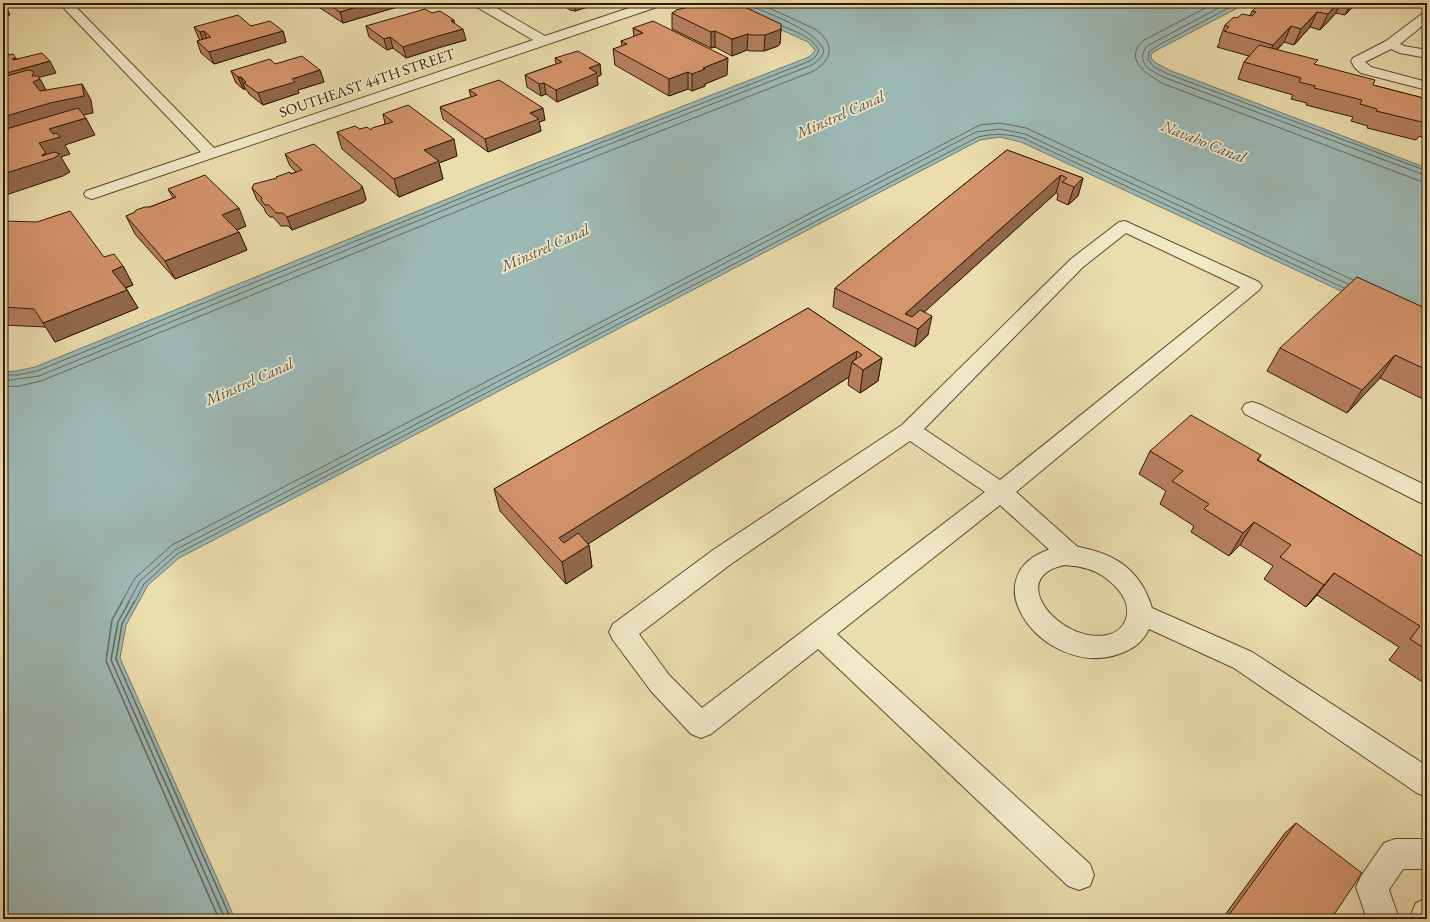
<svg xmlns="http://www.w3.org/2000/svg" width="1430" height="922" viewBox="0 0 1430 922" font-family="'EB Garamond',serif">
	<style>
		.water { fill: #9db9b5; stroke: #71796d }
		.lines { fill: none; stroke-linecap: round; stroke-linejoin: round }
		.shore-far1 { stroke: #66685c; stroke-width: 1 }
		.shore { stroke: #66685c; stroke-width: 1.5 }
		.service-casing { stroke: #5e492c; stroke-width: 2 }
		.minor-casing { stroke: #5e492c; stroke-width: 2 }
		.service { fill: #f2e9c9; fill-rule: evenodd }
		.minor { fill: #f2e9c9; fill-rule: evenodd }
		.wall { fill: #b67f5d; stroke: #2f1802 }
		.shaded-wall { fill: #94684c; stroke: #2f1802 }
		.building { fill: #d4946c; stroke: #2f1802 }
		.labels { text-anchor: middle; stroke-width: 3.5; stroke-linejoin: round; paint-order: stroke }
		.far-street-label { font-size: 15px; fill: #2f1802; stroke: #f2e9c9 }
		.far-water-label { font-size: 16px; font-style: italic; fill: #565041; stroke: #f2e9c9 }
	</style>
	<rect width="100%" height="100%" fill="#ebddac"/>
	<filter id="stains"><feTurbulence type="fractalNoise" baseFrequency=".005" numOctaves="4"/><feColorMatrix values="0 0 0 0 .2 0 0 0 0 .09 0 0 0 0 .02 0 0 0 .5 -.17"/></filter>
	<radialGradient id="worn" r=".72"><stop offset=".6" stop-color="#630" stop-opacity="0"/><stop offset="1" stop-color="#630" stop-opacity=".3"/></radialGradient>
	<polygon class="water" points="722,3 1247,3 1159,49 1152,53 1151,58 1156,63 1169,70 1427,168 1427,331 1021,142 1000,137 980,140 179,558 148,585 126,625 120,658 235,919 3,919 3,372 16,371 35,367 501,177 809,57 813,53 815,50 808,42"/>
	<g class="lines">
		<g class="shore-far1">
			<path d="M1215,3L1144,40C1122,59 1147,75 1164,84L1420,181L1427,182"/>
			<path d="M1228,3L1147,46C1134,63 1152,72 1166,78L1427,176"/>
			<polyline points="1238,3 1157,46 1149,52 1148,60 1154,67 1168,74 1427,171"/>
			<path d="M3,375H17L37,371L503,181L810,61L816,56L819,50C811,36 796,32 782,26"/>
			<path d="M3,381L39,376L505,185L812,65L821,58L824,51C817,29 765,13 744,3"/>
			<path d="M3,387L19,386L41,381L507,191L814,71C834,58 834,43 815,29L758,3"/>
			<polyline points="121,603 135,578 172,545 980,125 1000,123 1026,128 1353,280"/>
			<polyline points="128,603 140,581 175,550 976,132 1000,129 1025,134 1348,284"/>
			<path d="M134,603L144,584L177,554L978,137C994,133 1008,134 1023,138L1344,288"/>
		</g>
		<g class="shore">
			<polyline points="122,602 112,620 106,661 219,919"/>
			<polyline points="129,602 118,622 111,660 225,919"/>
			<polyline points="134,602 122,624 116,659 231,919"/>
		</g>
		<g class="service-casing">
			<g id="service">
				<polygon points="1427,12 1427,22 1400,44 1404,46 1427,50 1427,58 1400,53 1391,49 1365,62 1371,67 1427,82 1427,90 1361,73 1355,68 1351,61 1353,58 1386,41 1423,13"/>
				<path d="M1125,221L1259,282L1262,286L1259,290L1016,492L1080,549L1084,556L1080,563L1072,566L1064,563L1000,505L837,634L1090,864L1094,875L1090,886L1079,890L1068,886L818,649L711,734L701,738L691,734L651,691L613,640L609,632L613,624L713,550L902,425L1071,259L1119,222ZM1126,233L1240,287L1000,480L924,429L1083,267ZM910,441L985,492L702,708L669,675L639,634L731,564Z"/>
				<polygon points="1252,402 1259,404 1427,486 1427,505 1419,502 1245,414 1242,409 1245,404"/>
				<polygon points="1395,839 1427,839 1427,869 1403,869 1389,890 1399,919 1367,919 1356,887 1361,876 1384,843"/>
				<polygon points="1427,898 1427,919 1409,919 1416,903"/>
			</g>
		</g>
		<g class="minor-casing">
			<g id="minor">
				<polygon points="59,3 72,3 214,148 533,40 475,6 473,3 488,3 545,36 644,3 659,4 657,7 92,199 86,197 84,194 86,191 201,152"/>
				<path d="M1065,545C1107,550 1139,564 1152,608L1252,652L1427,766V797L1417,793L1234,668L1149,629C1142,643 1133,649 1119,654C1044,681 958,567 1065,545ZM1065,565C1078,566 1091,568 1103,576C1110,581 1117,587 1122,595C1133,611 1126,631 1107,635C1060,644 1004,577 1065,565Z"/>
			</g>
		</g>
		<use href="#service" class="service"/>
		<use href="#minor" class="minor"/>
	</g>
	<g class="wall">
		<polygon points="319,3 407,3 407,4 343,23 320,8"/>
		<polygon points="562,3 594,3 594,5 575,11 570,10 564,6"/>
		<polygon points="685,3 741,3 741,5 781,28 780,44 778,46 764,51 750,51 747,50 732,56 715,47 711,48 672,29 672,13 685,8"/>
		<polygon points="1264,3 1356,3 1345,15 1336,13 1320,30 1310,27 1294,45 1284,42 1277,50 1315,65 1373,85 1427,99 1427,139 1419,136 1416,140 1367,128 1368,126 1351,121 1353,117 1306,105 1307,103 1291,99 1293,95 1238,79 1244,62 1249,56 1217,47 1220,42 1219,41 1225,25 1237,18 1250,16 1252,11"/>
		<polygon points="432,13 454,23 466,40 441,47 406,58 393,48 387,50 369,37 366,26"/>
		<polygon points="251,26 283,31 286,42 214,64 201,53 197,41 200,40 199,39 194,27"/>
		<polygon points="633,28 727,75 705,84 705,86 692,91 688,89 669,96 615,65 613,49 622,46 621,41 634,37"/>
		<polygon points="555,58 600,64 601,75 597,77 598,85 557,102 546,94 541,96 527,87 525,75 556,64"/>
		<polygon points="275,64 320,70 324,82 298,90 299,93 263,105 249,94 247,90 245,89 243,89 236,83 231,71"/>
		<polygon points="469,90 545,120 539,122 541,131 488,152 443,119 440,107 471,97"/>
		<polygon points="383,114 457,156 439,163 443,179 399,197 342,149 337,132 360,129 371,130 385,124"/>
		<polygon points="1007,150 1083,178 1078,196 1068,205 1057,200 1058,194 1056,193 924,312 928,335 915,347 833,307 835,288"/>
		<polygon points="285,154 362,186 366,199 364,202 292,230 288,226 281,226 273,217 270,217 266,213 264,208 257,200 252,188 296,172 290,166"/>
		<polygon points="168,189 246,226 237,230 239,232 247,250 175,279 135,234 126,216 173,198"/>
		<polygon points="3,221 104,257 123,266 133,285 126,288 138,308 55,342 46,327 3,325"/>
		<polygon points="808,308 882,358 878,381 860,393 848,385 849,377 588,544 589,545 592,567 566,584 500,511 494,489"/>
		<polygon points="1427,309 1427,401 1380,378 1347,413 1267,371 1280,348"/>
		<polygon points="1150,451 1261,455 1258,460 1427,559 1427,685 1389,660 1399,647 1317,595 1306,607 1264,579 1273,566 1240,545 1229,556 1191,532 1194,526 1160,504 1166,491 1139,474"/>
		<polygon points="1296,823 1331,919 1222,919 1285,833"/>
	</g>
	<g class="shaded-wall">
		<polygon points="370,3 407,3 407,4 343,23 340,12"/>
		<polygon points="575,3 594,3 594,5 575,11"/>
		<polygon points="1338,3 1340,3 1336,13 1320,30 1328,14"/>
		<polygon points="1351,3 1356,3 1345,15"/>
		<polygon points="3,4 5,4 10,15 3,17"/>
		<polygon points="1317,12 1310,27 1294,45 1301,29"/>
		<polygon points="454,20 456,31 463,29 466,40 441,47 406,58 403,47"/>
		<polygon points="1291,26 1284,42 1266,61 1273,45"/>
		<polygon points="781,28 780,44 778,46 764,51 765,35"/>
		<polygon points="204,31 208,42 204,43 200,32"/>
		<polygon points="283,31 286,42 214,64 209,52"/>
		<polygon points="715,31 715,47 711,48 711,32"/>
		<polygon points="748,34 747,50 732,56 732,39"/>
		<polygon points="390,37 393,48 387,50 384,39"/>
		<polygon points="16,58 22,69 50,61 56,73 37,78 40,79 49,95 3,88 3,74 12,59"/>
		<polygon points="728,58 727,75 705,84 705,86 692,91 692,74 703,68"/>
		<polygon points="600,64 601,75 597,77 598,85 557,102 556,90 589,68"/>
		<polygon points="320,70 324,82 298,90 299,93 263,105 258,93 292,79"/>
		<polygon points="688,72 688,89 669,96 669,79"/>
		<polygon points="238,77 241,77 245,89 243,89"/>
		<polygon points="544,83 546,94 541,96 539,84"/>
		<polygon points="82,84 91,100 93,113 59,120 3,137 3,117"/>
		<polygon points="543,108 545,120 539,122 541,131 488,152 485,139 530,113"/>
		<polygon points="86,118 95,135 65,145 70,154 61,157 70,172 63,176 3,196 3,174 42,155 39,143 49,129"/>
		<polygon points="454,139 457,156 439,163 443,179 399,197 394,179 424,150"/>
		<polygon points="1061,175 1056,193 910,325 905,314"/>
		<polygon points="1083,178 1078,196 1068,205 1074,187"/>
		<polygon points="362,186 366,199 364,202 292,230 287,217"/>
		<polygon points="239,208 246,226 229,233 222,215"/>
		<polygon points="239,232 247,250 175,279 165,261"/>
		<polygon points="123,266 133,285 122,289 112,271"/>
		<polygon points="127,290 138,308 55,342 43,323"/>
		<polygon points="932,316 928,335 915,347 918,329"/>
		<polygon points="857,351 855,365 852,362 849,377 563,560 559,538"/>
		<polygon points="1395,355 1380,378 1347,413 1362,390"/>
		<polygon points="882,358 878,381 860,393 863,370"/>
		<polygon points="1254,522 1240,545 1229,556 1243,533"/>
		<polygon points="589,545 592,567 566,584 562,562"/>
		<polygon points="1334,573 1317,595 1306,607 1324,585"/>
	</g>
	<g class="building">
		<polygon points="326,3 370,3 340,12"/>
		<polygon points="696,3 736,3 781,24 781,28 779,30 765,35 751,35 748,34 732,39 715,31 711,32 672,13 676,11 676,10 685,8 688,7 686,6"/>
		<polygon points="1261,3 1264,4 1338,3 1328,14 1317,12 1301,29 1291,26 1273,45 1224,31 1229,27 1225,25 1234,17 1237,18 1242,14 1252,16 1256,12 1252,11"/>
		<polygon points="425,9 432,13 440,11 454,20 451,21 463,29 438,36 403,47 390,37 384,39 366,26"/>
		<polygon points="238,15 251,26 270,21 283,31 209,52 197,41 211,37 204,31 200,32 194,27"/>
		<polygon points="653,21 728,58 703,68 705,69 692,74 688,72 669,79 613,49 627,44 621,41 643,33 633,28"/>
		<polygon points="1259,45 1318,60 1314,64 1375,80 1373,85 1427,99 1427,122 1426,123 1376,111 1377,109 1360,104 1362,100 1314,88 1315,86 1299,82 1301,78 1244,62"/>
		<polygon points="3,47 9,55 13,54 16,58 12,59 13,60 42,53 50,61 3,74"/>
		<polygon points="578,51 600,64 589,68 597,73 556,90 544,83 539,84 525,75 562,62 555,58"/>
		<polygon points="302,56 320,70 292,79 295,82 258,93 244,83 246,82 241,77 238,77 231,71 270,59 275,64"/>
		<polygon points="28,70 32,71 34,73 32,75 32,76 38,76 40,79 33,82 40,91 82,84 84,96 50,103 3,117 3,77"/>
		<polygon points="499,80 543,108 530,113 539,119 485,139 440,107 477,95 469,90"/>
		<polygon points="408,105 454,139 424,150 439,161 394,179 337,132 355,126 360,129 367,127 371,130 372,128 393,122 383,114"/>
		<polygon points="78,108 86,118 49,129 53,134 57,133 60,137 39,143 46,153 42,155 42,156 54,152 60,154 54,158 3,174 3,130"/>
		<polygon points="314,144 362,186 360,190 287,217 283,213 276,213 269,205 265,205 261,200 262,198 252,188 254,184 277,178 276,177 290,172 291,174 302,170 285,154"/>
		<polygon points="1007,150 1083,178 1074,187 1062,182 1067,178 1061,175 905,314 912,317 920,310 932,316 918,329 835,288"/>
		<polygon points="205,175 239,208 222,215 239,232 165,261 126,216 135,212 136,210 145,207 150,207 176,197 168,189"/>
		<polygon points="70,211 104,257 114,254 123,266 112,271 127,290 43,323 34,309 3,307 3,221 37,222"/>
		<polygon points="1357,277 1427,309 1427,370 1395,355 1362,390 1280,348"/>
		<polygon points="808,308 882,358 863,370 852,362 862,355 857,351 559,538 564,543 578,533 589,545 562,562 494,489"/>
		<polygon points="1191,415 1261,455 1257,460 1427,559 1427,650 1410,639 1420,626 1334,573 1324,585 1280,557 1291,545 1254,522 1243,533 1204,509 1209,504 1172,481 1183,471 1150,451"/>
		<polygon points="1296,823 1362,873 1331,919 1226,919"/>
	</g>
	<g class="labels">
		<g class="far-street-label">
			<text transform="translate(367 83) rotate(-19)" y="5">SOUTHEAST 44TH STREET</text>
		</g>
		<g class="far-water-label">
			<text transform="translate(840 114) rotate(-24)" y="6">Minstrel Canal</text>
			<text transform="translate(1204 141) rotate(22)" y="6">Navaho Canal</text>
			<text transform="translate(545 247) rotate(-24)" y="6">Minstrel Canal</text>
			<text transform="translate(249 381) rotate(-24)" y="6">Minstrel Canal</text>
		</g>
	</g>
	<rect width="1430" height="922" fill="none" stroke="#ebddac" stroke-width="16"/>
	<rect x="4" y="4" width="1422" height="914" fill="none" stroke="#2f1802" stroke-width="2"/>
	<rect x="8" y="8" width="1414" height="906" fill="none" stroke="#2f1802"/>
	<rect width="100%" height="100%" filter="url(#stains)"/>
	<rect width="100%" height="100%" fill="url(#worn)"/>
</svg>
